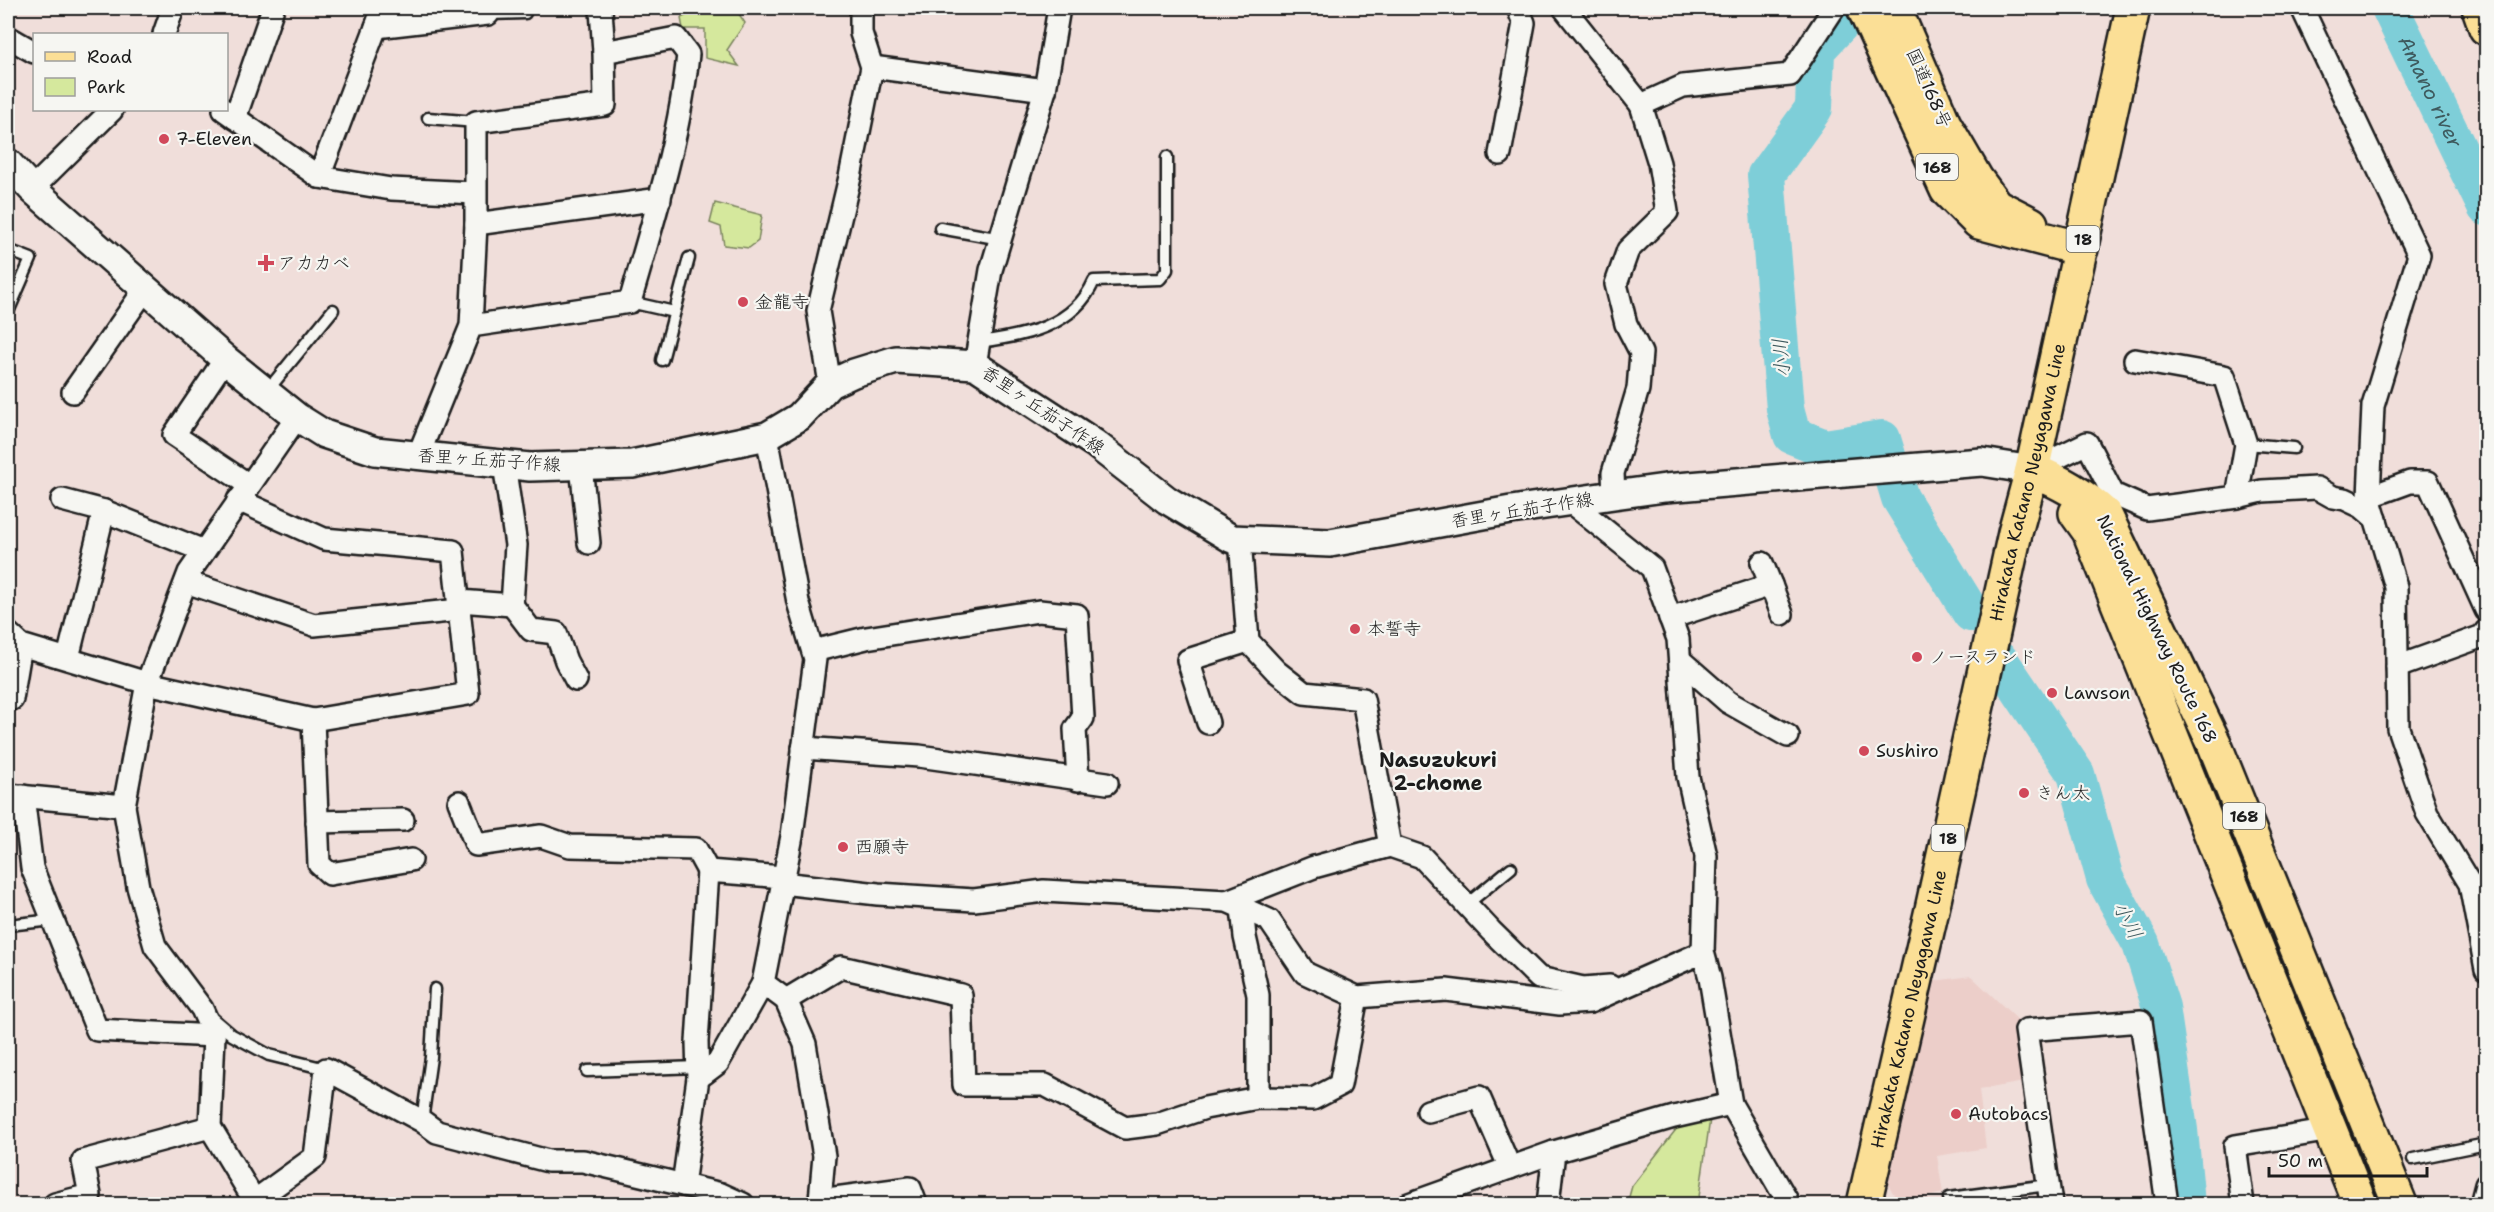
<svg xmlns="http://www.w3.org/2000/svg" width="2494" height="1212" viewBox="0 0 2494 1212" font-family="'Shantell Sans','Klee One',sans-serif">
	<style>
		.built { fill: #eccec9 }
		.green { fill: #d5e89d; stroke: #78825c; stroke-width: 1.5 }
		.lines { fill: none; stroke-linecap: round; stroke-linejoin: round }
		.river { stroke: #7eced8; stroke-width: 38 }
		.service-casing { stroke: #1c1c1c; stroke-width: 15 }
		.minor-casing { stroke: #1c1c1c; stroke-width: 26 }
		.tertiary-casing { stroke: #1c1c1c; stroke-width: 32 }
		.primary-casing { stroke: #1c1c1c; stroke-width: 38 }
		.trunk-casing { stroke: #1c1c1c; stroke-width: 38 }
		.service { stroke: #f6f6f2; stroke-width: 10 }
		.minor { stroke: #f6f6f2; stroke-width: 21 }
		.tertiary { stroke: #f6f6f2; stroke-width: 27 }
		.primary { stroke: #fbdf96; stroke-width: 33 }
		.trunk { stroke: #fbdf96; stroke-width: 33 }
		.poi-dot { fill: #d1495b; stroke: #f6f6f2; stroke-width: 2 }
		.labels { text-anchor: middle; stroke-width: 4.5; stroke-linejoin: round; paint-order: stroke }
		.shield { fill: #f6f6f2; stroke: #5d5d5c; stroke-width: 1.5 }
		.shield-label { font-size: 16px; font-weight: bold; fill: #1c1c1c }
		.street-label { font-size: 18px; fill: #1c1c1c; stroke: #f6f6f2 }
		.poi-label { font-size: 18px; fill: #1c1c1c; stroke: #f6f6f2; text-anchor: start }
		.water-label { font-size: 20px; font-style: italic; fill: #3e5a5e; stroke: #f6f6f2 }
		.neighbourhood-label { font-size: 20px; font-weight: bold; fill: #1c1c1c; stroke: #f6f6f2 }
	</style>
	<rect width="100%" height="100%" fill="#f0deda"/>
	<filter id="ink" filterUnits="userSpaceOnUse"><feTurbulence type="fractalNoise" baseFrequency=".0167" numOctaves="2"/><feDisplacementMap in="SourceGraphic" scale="12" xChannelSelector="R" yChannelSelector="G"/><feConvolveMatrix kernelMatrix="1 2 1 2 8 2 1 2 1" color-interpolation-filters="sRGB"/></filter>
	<g filter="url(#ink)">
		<polygon class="built" points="1971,976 2019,1021 2024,1082 1979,1090 1986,1148 1937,1156 1943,1193 1900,1204 1884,1178 1927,982"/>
		<g class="green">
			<polygon points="701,8 735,8 745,23 727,50 739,66 705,58 705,29 683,29 681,18"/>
			<polygon points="715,203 762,215 758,241 749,248 724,245 721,227 710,223"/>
			<polygon points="1710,1119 1698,1204 1627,1204 1632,1186 1678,1127"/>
		</g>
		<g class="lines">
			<g class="river">
				<path id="s1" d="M2390,8L2486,207"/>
				<polyline points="1846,18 1816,50 1814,108 1766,175 1785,409 1792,435 1825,448 1882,439 1900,498 1971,613"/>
				<polyline points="2000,661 2076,774 2105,879 2141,944 2161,1007 2179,1130 2186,1204"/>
			</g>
			<g class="service-casing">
				<g id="service">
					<polyline points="488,14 525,13"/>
					<polyline points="428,118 476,122"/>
					<polyline points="940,228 1001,239"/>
					<polyline points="8,250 31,259 8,312"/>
					<polyline points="630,302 674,312"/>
					<path d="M979,342C1024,336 1074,327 1094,281L1160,279L1167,270V157"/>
					<polyline points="662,360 689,258"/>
					<polyline points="267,391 333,310"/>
					<polyline points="2246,444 2294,448"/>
					<polyline points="1466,905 1511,868"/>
					<polyline points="8,925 53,920"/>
					<polyline points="211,1017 232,1035 269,1055 326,1069"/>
					<polyline points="587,1071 698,1067"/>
					<polyline points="422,1121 431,1057 435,989"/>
					<polyline points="2413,1159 2486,1144"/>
					<polyline points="1949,1198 2048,1185"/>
				</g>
			</g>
			<g class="minor-casing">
				<g id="minor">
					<polyline points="383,8 376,27 488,14 490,8"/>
					<polyline points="1564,8 1641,105"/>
					<polyline points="2302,8 2419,255 2373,406 2369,497 2396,587 2398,728 2427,813 2470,884 2486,969"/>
					<polyline points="601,10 604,52"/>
					<polyline points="164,34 173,8"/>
					<polyline points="8,37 34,52"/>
					<polyline points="872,67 1045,90"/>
					<polyline points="224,110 319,177 391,189 475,193"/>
					<polyline points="235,118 273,8"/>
					<polyline points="1500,154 1524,23 1518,8"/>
					<polyline points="319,177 376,27"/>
					<polyline points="32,189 112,110"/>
					<polyline points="476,224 660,199"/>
					<polyline points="225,359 174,435 249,485"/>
					<polyline points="975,365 991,270 1045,90 1059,8"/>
					<polyline points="830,384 818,311 850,177 872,67 861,33 861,8"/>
					<polyline points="73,392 146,288"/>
					<polyline points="767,436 798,602 815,659 792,836 763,983 786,1000 805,1044 824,1156 820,1200 818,1204"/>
					<path d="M418,456L471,326L476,224V122L605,105L604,52L676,38L688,54C680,138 653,221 630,302L471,326"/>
					<polyline points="581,465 589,543"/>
					<polyline points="2032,470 2087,443 2113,494 2147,509 2237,497 2246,444 2224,376 2135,360"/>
					<polyline points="1614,495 1613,473 1638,389 1641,353 1626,324 1616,284 1628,250 1667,212 1659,163 1641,105 1683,86 1790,75 1834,8"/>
					<polyline points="2237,497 2262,491 2317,488 2333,497 2345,499 2362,507 2376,519"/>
					<polyline points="2369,497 2410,482 2428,482 2486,610"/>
					<polyline points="62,500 104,511"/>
					<polyline points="1569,501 1652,568 1678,639 1688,777 1706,856 1703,952 1710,978 1731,1104 1789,1204"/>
					<polyline points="1240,539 1248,641 1276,671 1304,693 1363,699 1390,846"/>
					<polyline points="1762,563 1771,585"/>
					<polyline points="186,582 314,625 460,610"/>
					<polyline points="459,601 512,605 516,545 504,464"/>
					<polyline points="512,605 531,630 556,633 566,661 576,680"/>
					<polyline points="1670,618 1771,585 1782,614"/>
					<polyline points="8,633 21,645 147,683 313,720 468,694 453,551 324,539 238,500"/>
					<polyline points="813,651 866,638 1039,611 1077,615 1083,718 1075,729 1078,780"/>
					<polyline points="68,658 104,511 204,551"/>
					<polyline points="1680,660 1728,702 1788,736"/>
					<polyline points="2397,667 2483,636 2486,631"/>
					<polyline points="8,700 12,699 21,645"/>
					<polyline points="313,720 319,864 330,874 411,860"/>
					<polyline points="1208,723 1188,660 1248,641"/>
					<polyline points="803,748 919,756 1107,783"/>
					<polyline points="8,795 124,806"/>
					<polyline points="23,796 32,868 97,1030 214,1036"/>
					<polyline points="459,802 476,845 541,836 570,846 696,849 708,871"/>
					<polyline points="317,822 403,820"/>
					<polyline points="782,883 878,894 974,900 1044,891 1227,901 1269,920 1305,973 1357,997 1446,990 1560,1004 1590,1002 1703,952"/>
					<polyline points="1227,901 1314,867 1390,846 1422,857 1491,931 1539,978 1583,988 1610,986"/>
					<polyline points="1242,908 1245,937 1258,995 1258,1098"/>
					<polyline points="786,1000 841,967 961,995 964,1085 1045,1085 1125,1128 1157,1124 1205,1108 1258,1098 1313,1099 1340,1085 1357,997"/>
					<polyline points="698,1078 697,1042 708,871 783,877"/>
					<polyline points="1428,1111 1479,1097 1510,1168"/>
					<polyline points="683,1185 698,1078 718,1063 763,983"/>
					<polyline points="254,1200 210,1127 214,1036 202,1009 155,946 138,887 124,806 147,683 189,573 297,417"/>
					<polyline points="820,1200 910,1188 916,1204"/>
					<polyline points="55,1204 90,1195 83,1161 210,1127"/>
					<polyline points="250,1204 315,1157 326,1069 422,1121 437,1132 548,1161 583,1161 721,1194 743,1204"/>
					<polyline points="1409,1204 1554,1152 1674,1117 1731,1104"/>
					<polyline points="1548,1204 1554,1152"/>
					<polyline points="2051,1204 2026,1030 2141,1021 2167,1204"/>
					<polyline points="2243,1204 2235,1146 2331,1130"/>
					<polyline points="2481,1204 2486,1185"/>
				</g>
			</g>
			<g class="tertiary-casing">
				<polyline id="tertiary" points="8,163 32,189 225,359 297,417 324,434 375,451 530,467 632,464 767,436 799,417 830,384 854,373 896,360 975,365 1094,443 1167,500 1232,539 1330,543 1511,510 1614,495 1665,488 1869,471 1982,462 2032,470"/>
			</g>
			<g class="primary-casing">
				<g id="primary">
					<path id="s2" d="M1864,1204L1931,914L2015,533L2032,470L2133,8"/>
				</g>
			</g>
			<g class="trunk-casing">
				<g id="trunk">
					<polyline points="1864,8 1947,190 1979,222 2081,249"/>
					<polyline points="1894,8 1944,124 1976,179 1996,206 2031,224"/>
					<polyline points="2479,8 2486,28"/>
					<path d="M2032,470C2062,483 2081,493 2105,515L2214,743L2400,1204"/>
					<polyline points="2076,513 2089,531 2360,1204"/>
				</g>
			</g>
			<use href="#service" class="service"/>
			<use href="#minor" class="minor"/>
			<use href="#tertiary" class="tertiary"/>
			<use href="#primary" class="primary"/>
			<use href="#trunk" class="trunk"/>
		</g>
	</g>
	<g class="poi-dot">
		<circle cx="164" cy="139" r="6"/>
		<path d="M263 254h6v6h6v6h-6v6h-6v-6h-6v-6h6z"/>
		<circle cx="743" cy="302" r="6"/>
		<circle cx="1355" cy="629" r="6"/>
		<circle cx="1917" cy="657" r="6"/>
		<circle cx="2052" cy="693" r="6"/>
		<circle cx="1864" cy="751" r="6"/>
		<circle cx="2024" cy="793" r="6"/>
		<circle cx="843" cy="847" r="6"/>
		<circle cx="1956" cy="1114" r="6"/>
	</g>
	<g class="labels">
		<g class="shield">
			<rect x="1916" y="154" width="42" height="26" rx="4.5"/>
			<rect x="2066.5" y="226" width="33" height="26" rx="4.5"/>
			<rect x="2223" y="803" width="42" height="26" rx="4.5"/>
			<rect x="1931.5" y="825" width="33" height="26" rx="4.5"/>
		</g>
		<g class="shield-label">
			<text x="1937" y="173">168</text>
			<text x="2083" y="245">18</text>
			<text x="2244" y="822">168</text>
			<text x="1948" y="844">18</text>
		</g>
		<g class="street-label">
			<text transform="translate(1929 88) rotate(66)" y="6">国道168号</text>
			<text transform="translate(1043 410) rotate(34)" y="6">香里ヶ丘茄子作線</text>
			<text transform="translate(489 460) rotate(4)" y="6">香里ヶ丘茄子作線</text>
			<text dy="6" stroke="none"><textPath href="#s2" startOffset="740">Hirakata Katano Neyagawa Line</textPath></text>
			<text transform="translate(1522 510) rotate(-9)" y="6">香里ヶ丘茄子作線</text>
			<text transform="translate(2157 629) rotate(64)" y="6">National Highway Route 168</text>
			<text dy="6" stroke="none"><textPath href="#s2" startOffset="200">Hirakata Katano Neyagawa Line</textPath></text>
		</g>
		<g class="poi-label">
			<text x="176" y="145">7-Eleven</text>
			<text x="278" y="269">アカカベ</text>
			<text x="755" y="308">金龍寺</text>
			<text x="1367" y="635">本誓寺</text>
			<text x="1929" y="663">ノースランド</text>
			<text x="2064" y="699">Lawson</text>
			<text x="1876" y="757">Sushiro</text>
			<text x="2036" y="799">きん太</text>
			<text x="855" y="853">西願寺</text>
			<text x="1968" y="1120">Autobacs</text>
		</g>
		<g class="water-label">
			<text dy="7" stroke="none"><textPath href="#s1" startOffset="93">Amano river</textPath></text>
			<text transform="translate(1781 358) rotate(-95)" y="7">小川</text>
			<text transform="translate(2128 920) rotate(62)" y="7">小川</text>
		</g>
		<g class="neighbourhood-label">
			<text x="1438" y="767">Nasuzukuri<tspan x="1438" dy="23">2-chome</tspan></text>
		</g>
	</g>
	<rect width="2494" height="1212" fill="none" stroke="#f6f6f2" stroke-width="30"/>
	<rect x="15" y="15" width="2464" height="1182" fill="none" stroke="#1c1c1c" stroke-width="2" filter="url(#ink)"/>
	<rect x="33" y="33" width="195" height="78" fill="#f6f6f2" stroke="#9f9f9c" stroke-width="1.5"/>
	<rect x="45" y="52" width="30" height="9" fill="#fbdf96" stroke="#9f9f9c" stroke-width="1.5"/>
	<text x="87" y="63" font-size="18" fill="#1c1c1c">Road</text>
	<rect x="45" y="78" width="30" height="18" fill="#d5e89d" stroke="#9f9f9c" stroke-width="1.5"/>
	<text x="87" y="93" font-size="18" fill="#1c1c1c">Park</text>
	<path d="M2269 1167v9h158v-9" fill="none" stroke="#1c1c1c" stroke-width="3"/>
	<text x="2278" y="1167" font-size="18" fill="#1c1c1c" stroke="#f6f6f2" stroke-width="4.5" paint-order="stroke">50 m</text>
</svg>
